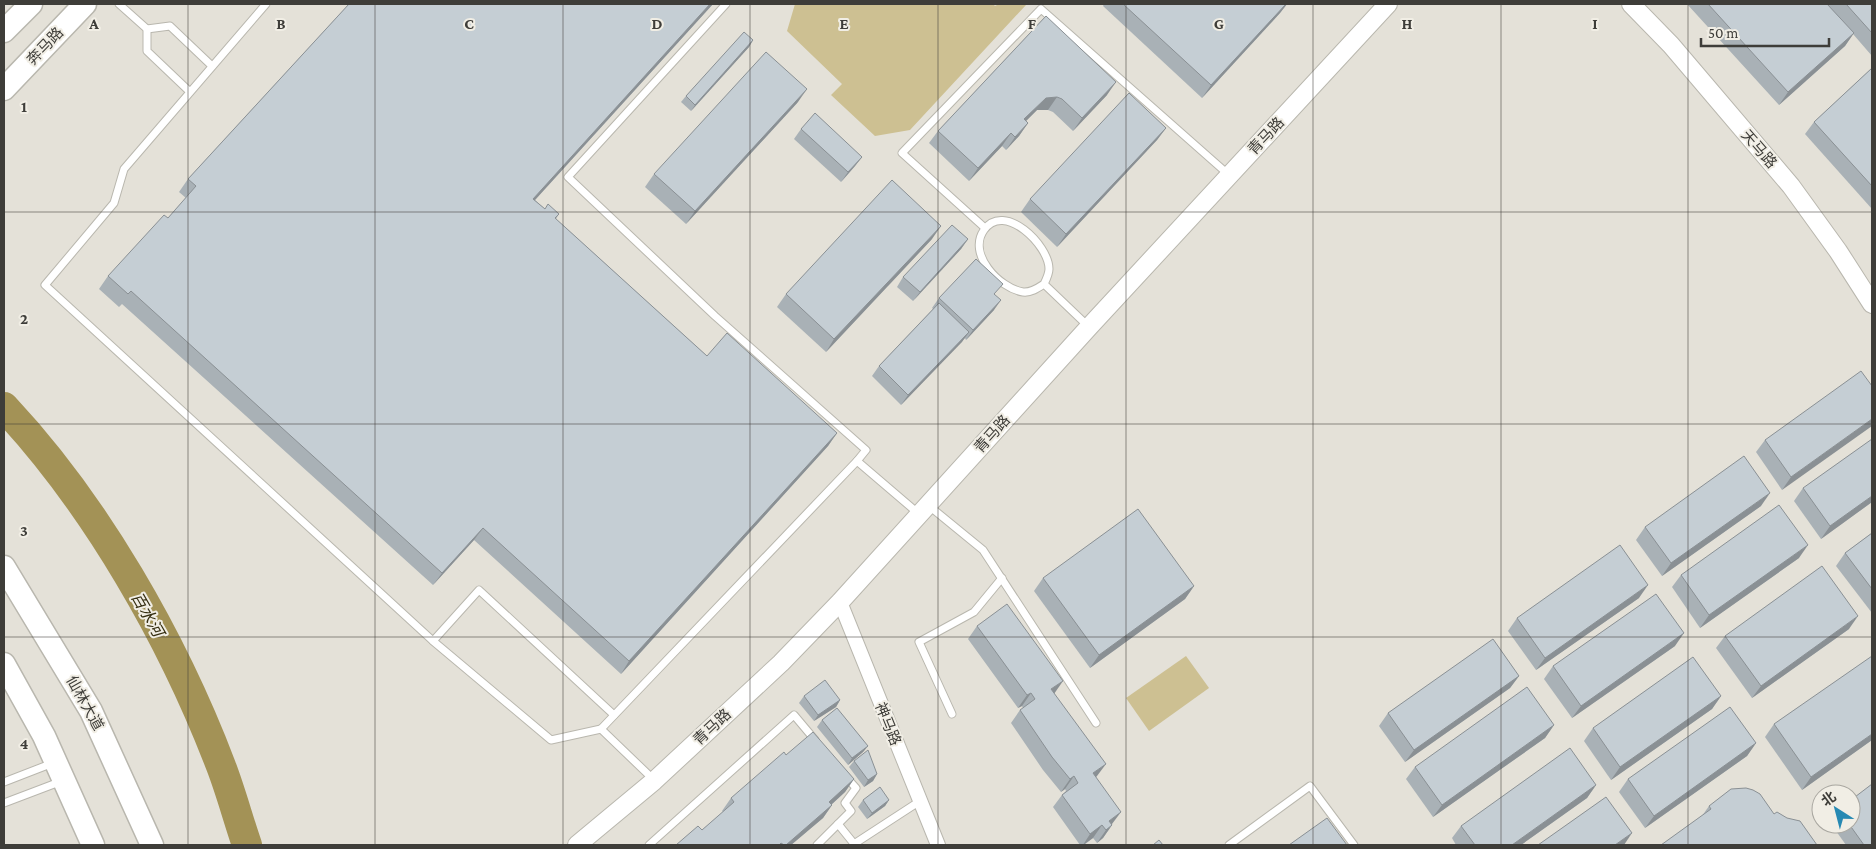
<svg xmlns="http://www.w3.org/2000/svg" width="1876" height="849" viewBox="0 0 1876 849" font-family="'Crimson Pro','Noto Sans SC',serif">
	<style>
		.grass { fill: #cdc092 }
		.lines { fill: none; stroke-linecap: round; stroke-linejoin: round }
		.river { stroke: #a39256; stroke-width: 30 }
		.service-casing { stroke: #b9b7ae; stroke-width: 9 }
		.minor-casing { stroke: #b9b7ae; stroke-width: 16 }
		.tertiary-casing { stroke: #b9b7ae; stroke-width: 20 }
		.primary-casing { stroke: #b9b7ae; stroke-width: 25 }
		.service { stroke: #fff; stroke-width: 7 }
		.minor { stroke: #fff; stroke-width: 14 }
		.tertiary { stroke: #fff; stroke-width: 18 }
		.primary { stroke: #fff; stroke-width: 22 }
		.wall { fill: #a9b1b6 }
		.shaded-wall { fill: #8a9094 }
		.building { fill: #c5ced4; stroke: #8a9094 }
		.grid { fill: none; stroke: #3e3d39; stroke-width: 1; stroke-opacity: 0.55 }
		.labels { text-anchor: middle; stroke-width: 4; stroke-linejoin: round; paint-order: stroke }
		.street-label { font-size: 15px; fill: #3e3d39; stroke: #f1eee5 }
		.water-label { font-size: 16px; font-style: italic; fill: #352e11; stroke: #f1eee5 }
		.grid-label { font-size: 16px; text-anchor: middle; font-weight: bold; fill: #3e3d39; stroke: #f1eee5; stroke-width: 4; stroke-linejoin: round; paint-order: stroke }
	</style>
	<rect width="100%" height="100%" fill="#e4e1d8"/>
	<g class="grass">
		<polygon points="795,4 993,4 995,6 999,4 1026,5 910,130 875,136 831,95 842,84 787,31"/>
		<polygon points="1186,656 1209,688 1149,731 1126,698"/>
	</g>
	<g class="lines">
		<path class="river" d="M4,407C96,505 173,640 221,766C231,792 238,819 247,845"/>
		<g class="service-casing">
			<g id="service">
				<polyline points="119,4 147,29 147,51 189,91"/>
				<polyline points="266,4 124,169 114,203 45,285 433,641 551,740 601,729 654,780"/>
				<polyline points="726,4 568,177 715,316 866,450 857,461 919,514"/>
				<polyline points="147,29 170,26 212,66"/>
				<polyline points="985,228 902,153 1041,9 1229,175"/>
				<path d="M1044,284C1038,288 1031,293 1023,292C999,288 967,254 984,230C1004,201 1049,245 1049,269C1049,273 1046,280 1044,284L1089,327"/>
				<polyline points="928,505 983,550 1096,723"/>
				<polyline points="433,641 479,590 614,715"/>
				<polyline points="952,714 919,642 974,612 1002,578"/>
				<polyline points="601,729 857,461"/>
				<polyline points="4,782 53,763"/>
				<polyline points="4,803 62,781"/>
				<polyline points="838,824 855,845"/>
				<polyline points="854,844 920,801"/>
				<polyline points="649,845 794,715 815,740"/>
				<polyline points="817,845 851,811 845,803 856,788 846,777"/>
				<polyline points="1229,845 1310,786 1354,845"/>
			</g>
		</g>
		<g class="minor-casing">
			<polyline id="minor" points="840,602 938,845"/>
		</g>
		<g class="tertiary-casing">
			<g id="tertiary">
				<polyline points="1631,4 1671,45 1791,186 1838,251 1872,304"/>
				<polyline points="577,845 654,781 781,663 840,602 1089,327 1388,4"/>
			</g>
		</g>
		<g class="primary-casing">
			<g id="primary">
				<polyline points="4,31 31,4"/>
				<polyline points="4,89 85,4"/>
				<polyline points="4,567 91,711 152,845"/>
				<polyline points="4,664 44,736 93,845"/>
			</g>
		</g>
		<use href="#service" class="service"/>
		<use href="#minor" class="minor"/>
		<use href="#tertiary" class="tertiary"/>
		<use href="#primary" class="primary"/>
	</g>
	<g class="wall">
		<polygon points="349,4 713,4 535,200 545,209 559,214 556,219 707,356 837,433 828,446 621,674 474,540 433,585 122,304 119,307 99,289 108,276 168,218 186,198 179,192 188,179"/>
		<polygon points="1104,4 1287,4 1280,13 1202,98 1103,6"/>
		<polygon points="1687,4 1872,4 1872,56 1853,34 1845,46 1779,105"/>
		<polygon points="1046,16 1107,95 1073,131 1053,112 1048,110 1037,110 1026,121 1028,123 1019,136 1006,150 1002,146 969,181 929,143 938,131"/>
		<polygon points="753,40 749,47 691,111 681,102 686,96"/>
		<polygon points="1872,68 1872,209 1805,134 1814,122"/>
		<polygon points="798,102 686,224 645,187 654,174"/>
		<polygon points="1166,128 1157,140 1057,247 1021,212 1030,199"/>
		<polygon points="801,129 862,157 855,166 841,182 794,139"/>
		<polygon points="932,239 826,352 777,307 786,294"/>
		<polygon points="968,239 961,249 913,301 897,287 903,277"/>
		<polygon points="995,295 994,310 966,340 965,338 901,405 872,376 879,366 933,309 932,308 939,298"/>
		<polygon points="1872,386 1782,490 1756,452 1765,440"/>
		<polygon points="1803,488 1872,502 1821,539 1794,501"/>
		<polygon points="1761,506 1662,576 1636,540 1645,527"/>
		<polygon points="1872,533 1872,613 1836,566 1845,553"/>
		<polygon points="1799,558 1700,628 1672,587 1681,575"/>
		<polygon points="1043,578 1194,586 1185,599 1090,668 1034,591"/>
		<polygon points="1639,598 1536,670 1508,631 1517,618"/>
		<polygon points="977,626 1054,693 1097,776 1096,777 1112,825 1103,838 1097,843 1093,838 1084,845 1080,845 1053,807 1062,795 1066,791 1065,789 1061,792 1043,770 1011,723 1020,710 1023,708 1022,706 1018,708 968,639"/>
		<polygon points="1849,629 1752,698 1716,648 1725,636"/>
		<polygon points="1675,646 1572,718 1544,679 1553,666"/>
		<polygon points="1519,676 1510,688 1405,762 1379,726 1388,713"/>
		<polygon points="804,696 840,700 836,707 814,721 799,703"/>
		<polygon points="1721,696 1712,709 1611,780 1584,741 1593,728"/>
		<polygon points="822,720 868,746 863,752 848,765 817,727"/>
		<polygon points="1774,724 1872,740 1802,790 1765,737"/>
		<polygon points="1554,725 1545,738 1433,817 1406,779 1415,767"/>
		<polygon points="1756,743 1747,756 1645,828 1619,792 1628,779"/>
		<polygon points="786,755 854,779 845,792 831,805 832,805 823,818 791,845 676,845 702,830 723,812 722,811 731,798"/>
		<polygon points="854,761 877,774 873,781 864,787 849,767"/>
		<polygon points="1596,785 1587,798 1521,845 1456,845 1452,838 1461,826"/>
		<polygon points="863,800 889,800 885,806 867,819 858,807"/>
		<polygon points="1709,806 1774,814 1702,816"/>
		<polygon points="1831,824 1851,824 1872,845 1846,845"/>
	</g>
	<g class="shaded-wall">
		<polygon points="710,4 713,4 524,212 533,199"/>
		<polygon points="1286,4 1287,4 1280,13 1202,98 1211,85"/>
		<polygon points="1854,33 1845,46 1779,105 1788,92"/>
		<polygon points="753,40 749,47 691,111 695,105"/>
		<polygon points="1116,82 1107,95 1073,131 1082,118"/>
		<polygon points="807,89 798,102 686,224 695,211"/>
		<polygon points="1057,97 1048,110 1037,110 1015,132 1024,119 1046,98"/>
		<polygon points="1028,123 1019,136 1006,150 1015,137"/>
		<polygon points="1166,128 1157,140 1057,247 1066,234"/>
		<polygon points="1011,133 1002,146 969,181 978,168"/>
		<polygon points="862,157 855,166 841,182 848,172"/>
		<polygon points="941,226 932,239 826,352 834,339"/>
		<polygon points="968,239 961,249 913,301 920,292"/>
		<polygon points="1001,300 994,310 966,340 973,330"/>
		<polygon points="969,332 962,342 901,405 908,395"/>
		<polygon points="1872,419 1872,426 1782,490 1791,477"/>
		<polygon points="837,433 828,446 621,674 629,661"/>
		<polygon points="1770,493 1761,506 1662,576 1671,563"/>
		<polygon points="1872,496 1872,502 1821,539 1830,526"/>
		<polygon points="483,528 474,540 433,585 442,573"/>
		<polygon points="1808,545 1799,558 1700,628 1709,615"/>
		<polygon points="1648,585 1639,598 1536,670 1545,658"/>
		<polygon points="1194,586 1185,599 1090,668 1099,655"/>
		<polygon points="1858,616 1849,629 1752,698 1761,686"/>
		<polygon points="1684,633 1675,646 1572,718 1581,706"/>
		<polygon points="1519,676 1510,688 1405,762 1414,750"/>
		<polygon points="1063,681 1054,694 1051,689"/>
		<polygon points="1031,693 1022,706 1018,708 1027,695"/>
		<polygon points="1721,696 1712,709 1611,780 1620,767"/>
		<polygon points="840,700 836,707 814,721 818,715"/>
		<polygon points="1554,725 1545,738 1433,817 1442,805"/>
		<polygon points="1872,734 1872,740 1802,790 1811,777"/>
		<polygon points="1756,743 1747,756 1645,828 1654,816"/>
		<polygon points="868,746 863,752 848,765 852,758"/>
		<polygon points="1106,764 1097,776 1084,786 1093,773"/>
		<polygon points="877,774 873,781 864,787 868,780"/>
		<polygon points="1074,776 1065,789 1061,792 1070,779"/>
		<polygon points="854,779 845,792 820,815 829,802"/>
		<polygon points="1596,785 1587,798 1521,845 1512,845"/>
		<polygon points="889,800 885,806 867,819 872,813"/>
		<polygon points="832,805 823,818 791,845 786,845"/>
		<polygon points="1121,812 1112,824 1105,829 1109,821"/>
		<polygon points="1102,825 1093,838 1083,845 1090,834"/>
		<polygon points="1112,825 1103,838 1097,843 1106,830"/>
		<polygon points="1632,833 1624,845 1615,845"/>
	</g>
	<g class="building">
		<polygon points="349,4 710,4 533,199 545,209 548,204 559,214 555,218 707,356 727,333 837,433 629,661 483,528 442,573 131,291 128,294 108,276 164,215 168,218 196,186 188,179"/>
		<polygon points="1123,4 1286,4 1211,85"/>
		<polygon points="1708,4 1827,4 1854,33 1788,92"/>
		<polygon points="1846,4 1872,4 1872,33"/>
		<polygon points="1046,16 1116,82 1082,118 1062,99 1057,97 1046,98 1024,119 1028,123 1015,137 1011,133 978,168 938,131"/>
		<polygon points="744,32 753,40 695,105 686,96"/>
		<polygon points="766,52 807,89 695,211 654,174"/>
		<polygon points="1872,68 1872,186 1814,122"/>
		<polygon points="1129,93 1166,128 1066,234 1030,199"/>
		<polygon points="815,113 862,157 848,172 801,129"/>
		<polygon points="892,180 941,226 834,339 786,294"/>
		<polygon points="952,225 968,239 920,292 903,277"/>
		<polygon points="976,259 1003,284 994,294 1001,300 973,330 939,298"/>
		<polygon points="939,303 969,332 908,395 879,366"/>
		<polygon points="1861,371 1872,386 1872,419 1791,477 1765,440"/>
		<polygon points="1872,439 1872,496 1830,526 1803,488"/>
		<polygon points="1744,456 1770,493 1671,563 1645,527"/>
		<polygon points="1779,505 1808,545 1709,615 1681,575"/>
		<polygon points="1138,509 1194,586 1099,655 1043,578"/>
		<polygon points="1872,533 1872,589 1845,553"/>
		<polygon points="1620,545 1648,585 1545,658 1517,618"/>
		<polygon points="1822,566 1858,616 1761,686 1725,636"/>
		<polygon points="1656,594 1684,633 1581,706 1553,666"/>
		<polygon points="1007,604 1063,681 1051,689 1106,764 1093,773 1121,812 1109,821 1112,825 1106,830 1102,825 1090,834 1062,795 1078,783 1074,776 1070,779 1052,757 1020,710 1035,699 1031,693 1027,695 977,626"/>
		<polygon points="1493,639 1519,676 1414,750 1388,713"/>
		<polygon points="1872,656 1872,734 1811,777 1774,724"/>
		<polygon points="1693,657 1721,696 1620,767 1593,728"/>
		<polygon points="825,680 840,700 818,715 804,696"/>
		<polygon points="1527,687 1554,725 1442,805 1415,767"/>
		<polygon points="1730,707 1756,743 1654,816 1628,779"/>
		<polygon points="837,708 868,746 852,758 822,720"/>
		<polygon points="813,732 854,779 829,802 832,805 786,845 784,845 781,843 779,845 676,845 698,826 702,830 734,802 731,798 784,752 786,755"/>
		<polygon points="1570,748 1596,785 1512,845 1475,845 1461,826"/>
		<polygon points="868,750 877,774 868,780 854,761"/>
		<polygon points="1872,784 1872,845 1864,845 1849,824 1851,824 1851,800"/>
		<polygon points="880,787 889,800 872,813 863,800"/>
		<polygon points="1746,788 1753,790 1760,794 1774,814 1777,812 1787,818 1800,821 1817,845 1661,845 1711,809 1709,806 1731,789"/>
		<polygon points="1606,797 1632,833 1615,845 1538,845"/>
		<polygon points="1327,818 1347,845 1289,845"/>
		<polygon points="1159,840 1163,845 1153,845"/>
	</g>
	<path class="grid" d="M188,4V845M375,4V845M563,4V845M750,4V845M938,4V845M1126,4V845M1313,4V845M1501,4V845M1688,4V845M4,212H1872M4,424H1872M4,637H1872"/>
	<g class="labels">
		<g class="street-label">
			<text transform="translate(45 46) rotate(-46)" y="5">奔马路</text>
			<text transform="translate(1266 136) rotate(-47)" y="5">青马路</text>
			<text transform="translate(1759 149) rotate(49)" y="5">天马路</text>
			<text transform="translate(992 434) rotate(-48)" y="5">青马路</text>
			<text transform="translate(85 703) rotate(61)" y="5">仙林大道</text>
			<text transform="translate(888 724) rotate(68)" y="5">神马路</text>
			<text transform="translate(712 727) rotate(-43)" y="5">青马路</text>
		</g>
		<g class="water-label">
			<text transform="translate(148 614) rotate(60)" y="6">百水河</text>
		</g>
	</g>
	<g class="grid-label">
		<text x="94" y="29">A</text>
		<text x="281" y="29">B</text>
		<text x="469" y="29">C</text>
		<text x="657" y="29">D</text>
		<text x="844" y="29">E</text>
		<text x="1032" y="29">F</text>
		<text x="1219" y="29">G</text>
		<text x="1407" y="29">H</text>
		<text x="1595" y="29">I</text>
		<text x="24" y="112">1</text>
		<text x="24" y="324">2</text>
		<text x="24" y="536">3</text>
		<text x="24" y="749">4</text>
	</g>
	<rect width="1876" height="849" fill="none" stroke="#3e3d39" stroke-width="10"/>
	<g transform="translate(1836 809) rotate(324)"><circle r="24" fill="#f1eee5" stroke="#a9a7a0"/>
	<path d="M0-4L9 19L0 12L-9 19Z" fill="#2689b3"/>
	<text y="-8" font-size="14" font-weight="bold" text-anchor="middle" fill="#3e3d39">北</text>
	</g>
	<path d="M1701 38v8h128v-8" fill="none" stroke="#3e3d39" stroke-width="2.5"/>
	<text x="1708" y="38" font-size="15" fill="#3e3d39" stroke="#f1eee5" stroke-width="4" paint-order="stroke">50 m</text>
</svg>
